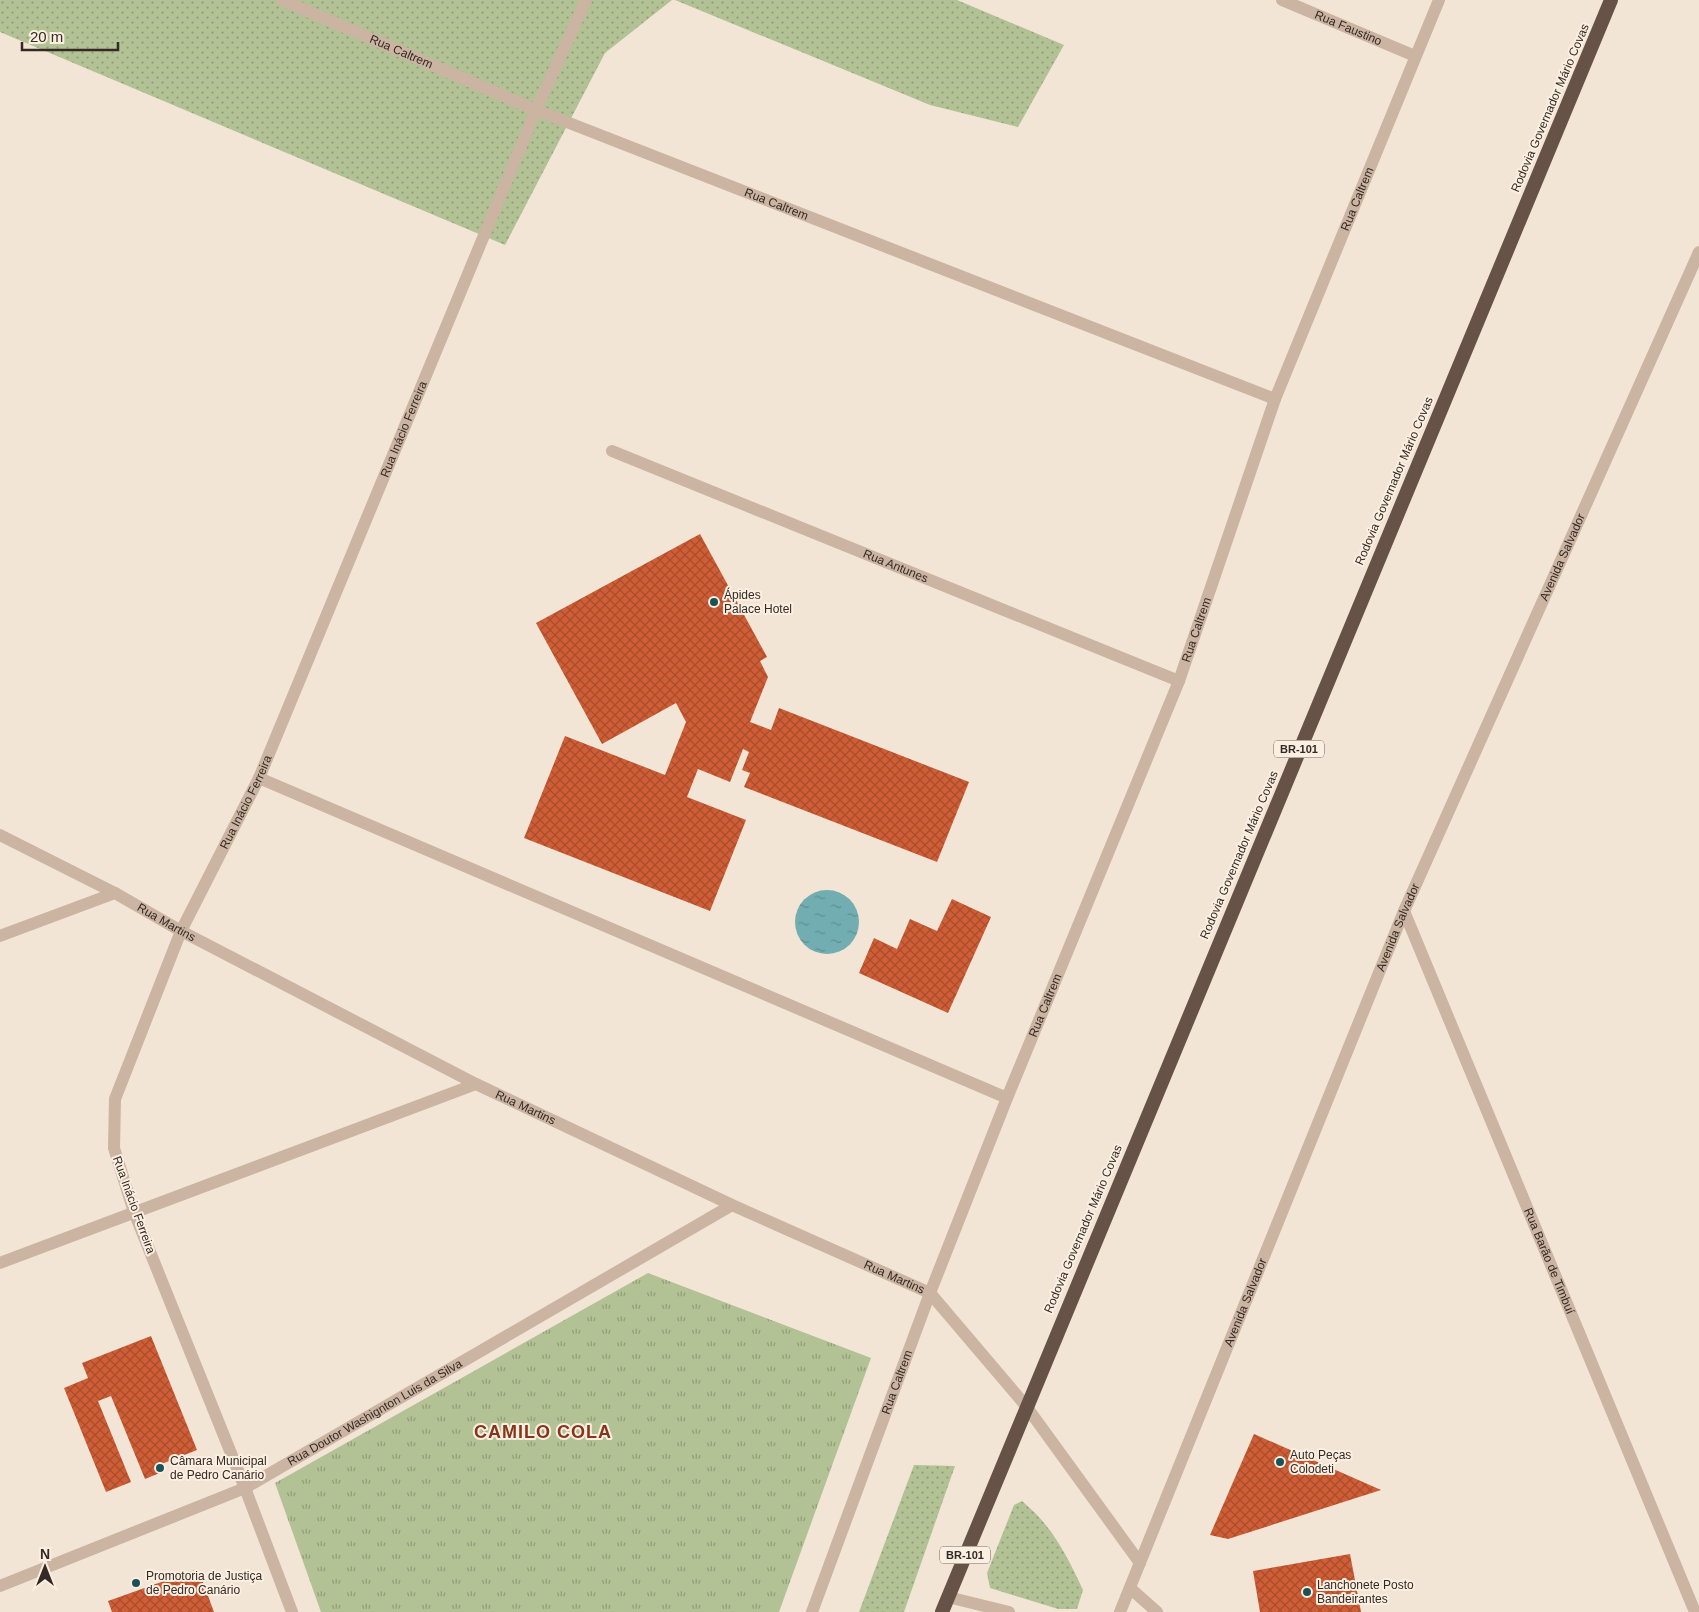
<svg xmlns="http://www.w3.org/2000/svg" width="1699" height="1612" viewBox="0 0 1699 1612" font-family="Arial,sans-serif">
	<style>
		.grass { fill: url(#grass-dots) }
		.park { fill: url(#park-tufts) }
		.water { fill: url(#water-ripples) }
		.building { fill: url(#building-cross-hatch) }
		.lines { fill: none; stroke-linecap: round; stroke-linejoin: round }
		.service { stroke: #cbb4a1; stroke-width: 12 }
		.minor { stroke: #cbb4a1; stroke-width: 12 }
		.tertiary { stroke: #cbb4a1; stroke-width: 12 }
		.trunk { stroke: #665247; stroke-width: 14 }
		.poi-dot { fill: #175358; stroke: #faefe1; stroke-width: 2 }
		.labels { text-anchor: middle; stroke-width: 4; stroke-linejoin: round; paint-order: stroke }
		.shield { fill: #faefe1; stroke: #6f645d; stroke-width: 1 }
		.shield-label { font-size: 11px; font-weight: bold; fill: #342924 }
		.street-label { font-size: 12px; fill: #342924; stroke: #faefe1 }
		.poi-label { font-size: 12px; fill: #342924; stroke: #faefe1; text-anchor: start }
		.district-label { font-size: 18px; font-weight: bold; letter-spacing: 1px; fill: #883418; stroke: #faefe1 }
	</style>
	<defs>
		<pattern id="grass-dots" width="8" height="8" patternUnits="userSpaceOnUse" patternTransform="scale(1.25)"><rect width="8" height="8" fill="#b2c295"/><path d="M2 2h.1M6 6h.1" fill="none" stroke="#929e79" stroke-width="1.8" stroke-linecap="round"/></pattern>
		<pattern id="park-tufts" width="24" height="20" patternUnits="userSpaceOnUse" patternTransform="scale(1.25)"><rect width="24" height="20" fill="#b2c295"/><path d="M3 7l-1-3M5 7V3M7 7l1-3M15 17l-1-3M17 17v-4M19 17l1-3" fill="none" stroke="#929e79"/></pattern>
		<pattern id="water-ripples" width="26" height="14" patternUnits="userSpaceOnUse" patternTransform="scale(1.25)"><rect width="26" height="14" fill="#72aeb1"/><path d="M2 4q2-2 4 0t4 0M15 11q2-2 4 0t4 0" fill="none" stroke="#5e8e90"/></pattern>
		<pattern id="building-cross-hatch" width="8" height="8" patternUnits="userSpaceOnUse" patternTransform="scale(1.25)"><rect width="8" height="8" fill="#cf5d36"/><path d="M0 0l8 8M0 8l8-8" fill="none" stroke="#a94d2d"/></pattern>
	</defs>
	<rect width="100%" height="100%" fill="#f2e5d5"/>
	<g class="grass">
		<polygon points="0,0 672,0 605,53 505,245 0,32"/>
		<polygon points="675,0 957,0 1064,45 1018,127 930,105"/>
		<polygon points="914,1465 955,1466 904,1612 859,1612"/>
		<path d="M1022,1501C1053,1527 1066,1554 1083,1590L1077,1609H1058L990,1588L987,1573L1014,1505Z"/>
	</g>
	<polygon class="park" points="648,1273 871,1358 779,1612 321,1612 275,1483"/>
	<circle class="water" cx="827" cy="922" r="32"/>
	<g class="building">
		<polygon points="700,534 767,657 760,661 768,677 750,722 771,730 779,708 969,782 937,862 744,787 750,773 742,770 749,752 743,749 730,782 698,769 687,797 746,820 710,911 524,838 565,736 665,775 686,722 676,703 602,744 536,623"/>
		<polygon points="952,899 991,917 948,1013 859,973 874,938 897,949 910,919 937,931"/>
		<polygon points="151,1336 197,1450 159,1465 162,1472 145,1479 111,1396 98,1401 131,1482 106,1492 64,1388 88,1378 82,1363"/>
		<polygon points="1254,1434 1381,1490 1228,1539 1210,1535"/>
		<polygon points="1350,1554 1361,1612 1260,1612 1253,1571"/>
		<polygon points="198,1569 214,1612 112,1612 108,1601"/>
	</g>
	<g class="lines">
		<g class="service">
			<polyline points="1130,1588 1157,1612"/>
			<polyline points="948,1597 1009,1612"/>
		</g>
		<g class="minor">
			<path id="s1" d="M282,0L536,110L1275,399"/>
			<path id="s2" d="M1282,0L1415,56"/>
			<path id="s3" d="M612,451L1179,681"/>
			<polyline points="259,778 1007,1098"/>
			<path id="s4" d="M0,835L115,893L181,931L476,1084L732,1205L930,1293L1026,1406L1140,1563"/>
			<path id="s5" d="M1404,911L1695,1612"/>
			<polyline points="0,936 115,893"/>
			<polyline points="0,1263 476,1084"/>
			<path id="s6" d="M0,1586L245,1488L732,1205"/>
			<path id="s7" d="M292,1612L245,1488L134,1212L114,1148L115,1099L181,931L259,778L536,110L586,0"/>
		</g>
		<g class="tertiary">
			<path id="s8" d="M812,1612L930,1293L1007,1098L1179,681L1275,399L1439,0"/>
			<path id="s9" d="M1120,1612L1404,911L1699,252"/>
		</g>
		<polyline class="trunk" points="942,1612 1611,0"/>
	</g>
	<g class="poi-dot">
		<circle cx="714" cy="602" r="5"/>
		<circle cx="1280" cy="1462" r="5"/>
		<circle cx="160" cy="1468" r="5"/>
		<circle cx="136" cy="1583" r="5"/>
		<circle cx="1307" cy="1592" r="5"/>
	</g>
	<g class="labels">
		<g class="shield">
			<rect x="1274" y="740.5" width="50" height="17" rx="4"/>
			<rect x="940" y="1546.5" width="50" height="17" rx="4"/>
		</g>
		<g class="shield-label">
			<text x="1299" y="753">BR-101</text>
			<text x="965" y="1559">BR-101</text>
		</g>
		<g class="street-label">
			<text dy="4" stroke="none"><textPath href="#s2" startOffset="72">Rua Faustino</textPath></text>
			<text dy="4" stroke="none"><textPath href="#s1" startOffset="130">Rua Caltrem</textPath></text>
			<text transform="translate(1550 108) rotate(-67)" y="4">Rodovia Governador Mário Covas</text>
			<text dy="4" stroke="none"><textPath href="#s8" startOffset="1515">Rua Caltrem</textPath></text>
			<text dy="4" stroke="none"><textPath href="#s1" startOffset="535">Rua Caltrem</textPath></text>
			<text dy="4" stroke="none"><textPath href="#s7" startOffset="1276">Rua Inácio Ferreira</textPath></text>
			<text transform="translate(1394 481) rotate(-67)" y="4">Rodovia Governador Mário Covas</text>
			<text dy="4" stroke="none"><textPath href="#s9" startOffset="1144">Avenida Salvador</textPath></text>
			<text dy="4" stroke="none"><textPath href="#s3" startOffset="306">Rua Antunes</textPath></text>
			<text dy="4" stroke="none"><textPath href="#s8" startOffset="1055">Rua Caltrem</textPath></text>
			<text dy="4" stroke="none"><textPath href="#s7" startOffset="871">Rua Inácio Ferreira</textPath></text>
			<text transform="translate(1239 855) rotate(-67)" y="4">Rodovia Governador Mário Covas</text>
			<text dy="4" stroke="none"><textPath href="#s4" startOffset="188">Rua Martins</textPath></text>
			<text dy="4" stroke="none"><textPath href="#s9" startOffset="739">Avenida Salvador</textPath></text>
			<text dy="4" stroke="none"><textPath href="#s8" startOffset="650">Rua Caltrem</textPath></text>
			<text dy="4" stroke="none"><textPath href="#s4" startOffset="592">Rua Martins</textPath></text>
			<text transform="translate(134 1205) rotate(70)" y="4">Rua Inácio Ferreira</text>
			<text transform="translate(1083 1229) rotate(-67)" y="4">Rodovia Governador Mário Covas</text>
			<text dy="4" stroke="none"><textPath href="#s5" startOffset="379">Rua Barão de Timbuí</textPath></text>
			<text dy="4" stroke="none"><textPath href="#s4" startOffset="998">Rua Martins</textPath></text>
			<text dy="4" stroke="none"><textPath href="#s9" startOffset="334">Avenida Salvador</textPath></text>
			<text dy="4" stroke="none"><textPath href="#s8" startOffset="245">Rua Caltrem</textPath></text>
			<text dy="4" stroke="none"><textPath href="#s6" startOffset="414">Rua Doutor Washignton Luis da Silva</textPath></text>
		</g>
		<g class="poi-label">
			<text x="724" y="599">Ápides<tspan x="724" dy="14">Palace Hotel</tspan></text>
			<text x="1290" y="1459">Auto Peças<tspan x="1290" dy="14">Colodeti</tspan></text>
			<text x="170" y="1465">Câmara Municipal<tspan x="170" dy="14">de Pedro Canário</tspan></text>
			<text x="146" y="1580">Promotoria de Justiça<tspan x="146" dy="14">de Pedro Canário</tspan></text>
			<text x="1317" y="1589">Lanchonete Posto<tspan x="1317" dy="14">Bandeirantes</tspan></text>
		</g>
		<g class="district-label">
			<text x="543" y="1438">CAMILO COLA</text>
		</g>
	</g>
	<g transform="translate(45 1567)" stroke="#faefe1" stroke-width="4" paint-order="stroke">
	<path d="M0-4L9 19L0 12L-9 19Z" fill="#342924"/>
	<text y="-8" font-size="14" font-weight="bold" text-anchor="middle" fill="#342924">N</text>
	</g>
	<path d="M22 42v8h96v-8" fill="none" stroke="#342924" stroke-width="2.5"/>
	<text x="30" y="42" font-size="15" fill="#342924" stroke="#faefe1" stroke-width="4" paint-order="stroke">20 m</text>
</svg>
